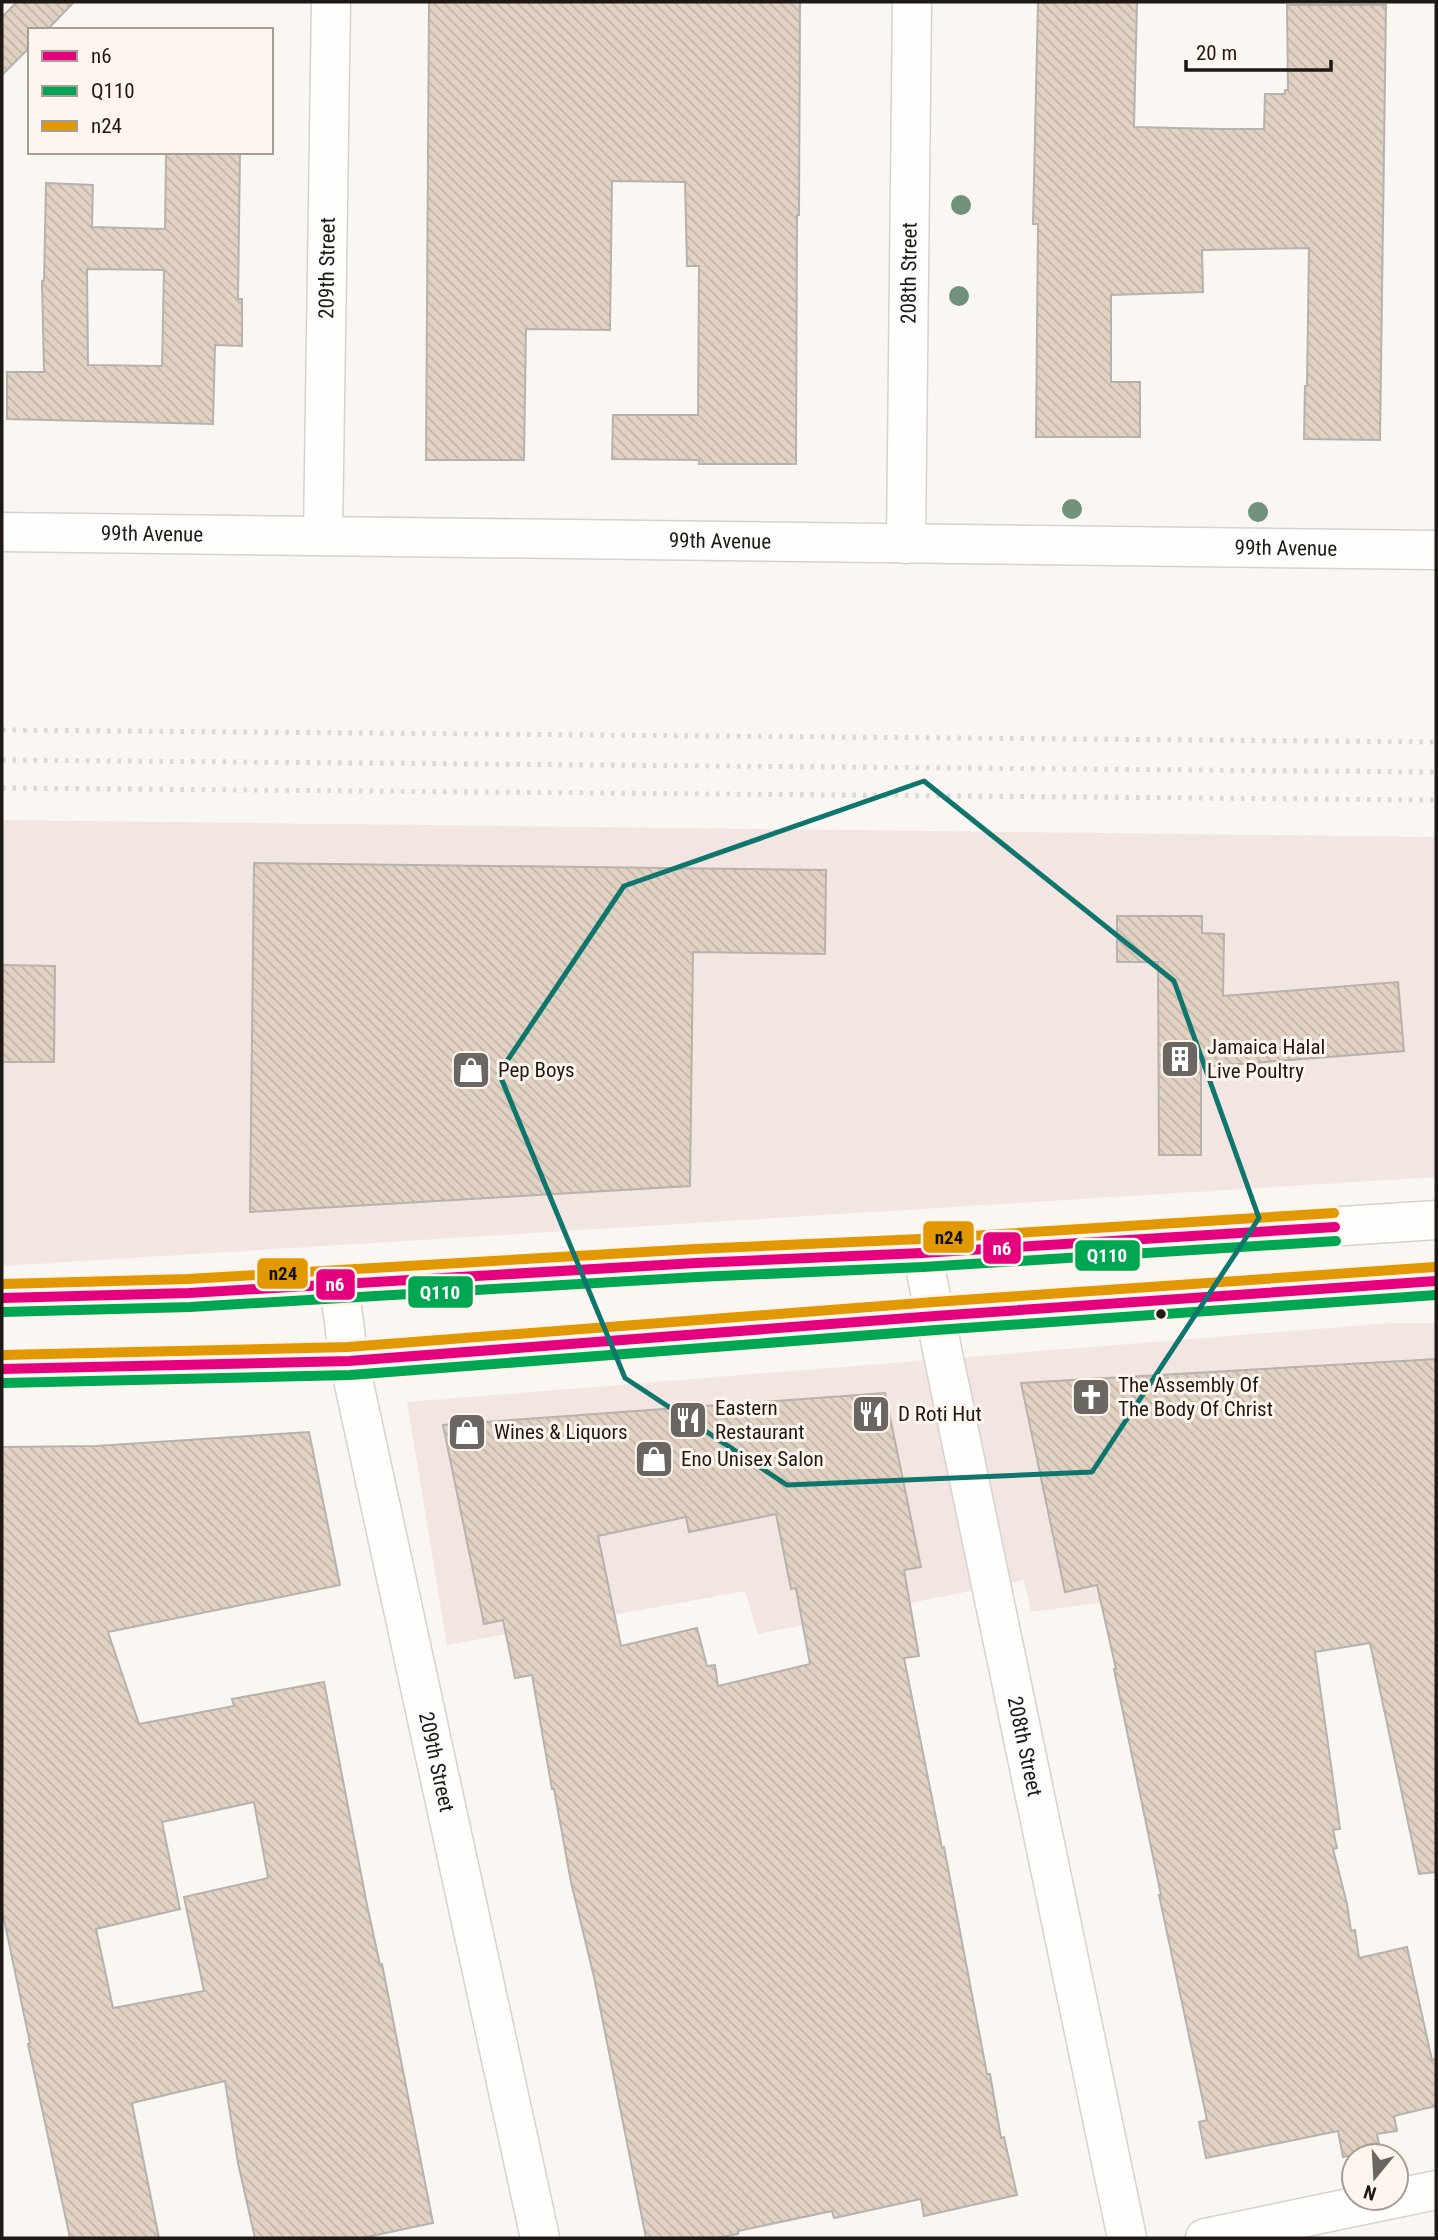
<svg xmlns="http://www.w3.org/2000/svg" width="1438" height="2240" viewBox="0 0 1438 2240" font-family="'Roboto Condensed',sans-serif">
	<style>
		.commercial { fill: #f3e5e1 }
		.building { fill: url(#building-back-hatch); stroke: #b6b2ae; stroke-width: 2; fill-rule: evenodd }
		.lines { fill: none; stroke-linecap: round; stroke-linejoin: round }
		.minor-casing { stroke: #d7d2ce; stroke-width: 41 }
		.major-casing { stroke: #d7d2ce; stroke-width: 41 }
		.minor { stroke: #fefefd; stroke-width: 38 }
		.major { stroke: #fefefd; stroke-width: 38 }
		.rail { stroke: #dad8d8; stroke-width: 5; stroke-dasharray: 3.5 7; stroke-linecap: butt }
		.bus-1-casing { stroke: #fef6ee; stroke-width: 16 }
		.bus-2-casing { stroke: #fef6ee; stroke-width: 16 }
		.bus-3-casing { stroke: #fef6ee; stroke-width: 16 }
		.bus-1 { stroke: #e5007d; stroke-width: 10 }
		.bus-2 { stroke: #00a651; stroke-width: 10 }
		.bus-3 { stroke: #e19802; stroke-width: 10 }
		.tree { fill: #70917b }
		.marked { fill: none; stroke: #0f766e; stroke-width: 5; stroke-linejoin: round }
		.bus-dot { fill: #1e1914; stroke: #fef6ee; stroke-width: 2.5 }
		.labels { text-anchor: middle; stroke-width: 6; stroke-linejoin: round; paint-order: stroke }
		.street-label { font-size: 21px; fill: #1e1914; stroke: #fef6ee }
		.poi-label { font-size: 21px; fill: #1e1914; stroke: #fef6ee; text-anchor: start }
		.line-badge { stroke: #fef6ee; stroke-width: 2.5 }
		.badge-label { font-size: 19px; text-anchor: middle; font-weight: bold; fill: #fff }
		.pale-badge-label { font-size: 19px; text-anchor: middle; font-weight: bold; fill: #111 }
	</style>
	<defs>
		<pattern id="building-back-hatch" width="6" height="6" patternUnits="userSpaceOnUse" patternTransform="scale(1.75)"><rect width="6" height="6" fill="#e1d2c3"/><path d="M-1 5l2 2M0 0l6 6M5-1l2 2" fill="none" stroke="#c1b4a7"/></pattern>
	</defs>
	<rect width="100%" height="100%" fill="#faf6f2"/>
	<g class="commercial">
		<polygon points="2,820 1436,837 1436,1177 2,1266"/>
		<polygon points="1391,1323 1436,1323 1436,1569 1241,1584 1031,1612 1024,1580 758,1634 745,1591 447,1645 407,1402"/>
	</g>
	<g class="building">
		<polygon points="17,2 74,2 47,30 30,30 30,47 2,75 2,17"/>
		<polygon points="429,2 800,2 799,215 797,215 796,464 699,464 699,460 612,459 613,415 698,415 699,266 687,266 685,182 612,181 610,330 526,329 524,460 426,460"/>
		<polygon points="1038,2 1137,2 1134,127 1219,129 1264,129 1265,94 1285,94 1285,90 1288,90 1287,5 1386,5 1380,440 1304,439 1305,386 1307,386 1309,248 1202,250 1203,292 1111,295 1111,382 1140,382 1140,437 1036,437 1038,224 1033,224"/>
		<path d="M166,152H240L238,299H242V346L215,345L213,424L7,419V372H44L42,281H44L46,183L93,185L92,227L165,229ZM87,269L164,270L162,366L88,365Z"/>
		<polygon points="254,863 826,870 825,954 693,952 690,1186 250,1212"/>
		<polygon points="1117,916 1202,916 1202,933 1224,934 1223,996 1398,982 1404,1051 1201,1067 1201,1155 1159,1155 1158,962 1117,962"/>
		<polygon points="2,965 55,966 54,1062 2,1062"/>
		<polygon points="1436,1359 1436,1872 1419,1874 1370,1643 1315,1652 1340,1829 1333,1830 1337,1848 1333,1849 1347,1904 1351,1931 1355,1930 1359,1958 1407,1947 1432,2060 1436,2059 1436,2106 1394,2116 1397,2131 1377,2134 1380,2150 1343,2157 1338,2131 1206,2158 1199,2122 1207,2120 1159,1895 1161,1895 1114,1669 1116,1669 1097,1585 1065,1592 1021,1383"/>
		<path d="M885,1393L921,1567L904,1570L919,1656L904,1658L942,1848L944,1847L987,2074H990L1001,2138L1004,2137L1017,2195L924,2216L921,2199L834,2218L832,2211L738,2231V2234L716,2238H646L594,1977L571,1882L554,1789H552L532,1675L515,1678L503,1620L484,1624L443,1425ZM776,1514L791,1589L796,1588L810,1664L718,1686L715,1665L707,1666L697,1628L621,1646L598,1536L686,1517L689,1532Z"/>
		<path d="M309,1432L340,1585L108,1632L139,1724L234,1706L232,1699L324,1682L367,1905L380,1965L382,1964L433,2223L362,2238H255L238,2163L225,2081L132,2103L159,2238H70L28,2044L30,2043L2,1910V1447L96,1446ZM254,1802L268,1878L184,1897L204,1991L113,2008L96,1929L180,1909L162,1822Z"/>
	</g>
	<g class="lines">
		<g class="minor-casing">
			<g id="minor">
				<path id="s1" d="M2,532L1436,550"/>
				<path id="s2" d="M323,536L331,2"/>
				<path id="s3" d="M906,544L912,2"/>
				<path id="s4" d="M922,1253L1127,2238"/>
				<path id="s5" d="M339,1284L349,1361L540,2238"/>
				<polyline points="1205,2238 1436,2190"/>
			</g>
		</g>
		<g class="major-casing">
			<g id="major">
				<polyline points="2,1298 189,1293 696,1263 922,1253 1436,1220"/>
				<polyline points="2,1369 349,1361 935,1316 1436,1281"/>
			</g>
		</g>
		<use href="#minor" class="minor"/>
		<use href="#major" class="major"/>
		<g class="rail">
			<polyline points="2,730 1436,742"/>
			<polyline points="2,760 1436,772"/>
			<polyline points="2,788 1436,800"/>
		</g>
		<g class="bus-1-casing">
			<g id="bus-1">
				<polyline points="2,1298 189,1293 696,1263 922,1253 1335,1227"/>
				<polyline points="2,1369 349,1361 935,1316 1436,1281"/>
			</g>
		</g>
		<g class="bus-2-casing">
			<g id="bus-2">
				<polyline points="2,1312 190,1307 697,1277 923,1267 1336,1241"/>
				<polyline points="2,1383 350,1375 936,1330 1436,1295"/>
			</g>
		</g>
		<g class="bus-3-casing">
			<g id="bus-3">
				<polyline points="2,1284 188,1279 695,1249 921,1239 1334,1213"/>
				<polyline points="2,1355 348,1347 934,1302 1435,1267"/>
			</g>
		</g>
		<use href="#bus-1" class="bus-1"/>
		<use href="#bus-2" class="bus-2"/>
		<use href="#bus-3" class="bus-3"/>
	</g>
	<g class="tree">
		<circle cx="961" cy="205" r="10"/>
		<circle cx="959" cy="296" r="10"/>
		<circle cx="1072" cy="509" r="10"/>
		<circle cx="1258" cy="512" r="10"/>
	</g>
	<path class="marked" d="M924,781L1174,981L1259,1218L1092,1472L787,1485L625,1378L499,1073L624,886Z"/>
	<defs>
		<g id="building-square" transform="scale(2.0125)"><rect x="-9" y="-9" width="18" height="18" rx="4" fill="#6b6662" stroke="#fef6ee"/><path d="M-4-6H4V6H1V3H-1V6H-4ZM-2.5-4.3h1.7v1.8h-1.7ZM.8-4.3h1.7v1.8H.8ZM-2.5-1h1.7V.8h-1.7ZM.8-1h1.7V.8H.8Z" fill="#fff"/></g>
		<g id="shop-square" transform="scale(2.0125)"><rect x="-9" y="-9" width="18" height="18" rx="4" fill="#6b6662" stroke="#fef6ee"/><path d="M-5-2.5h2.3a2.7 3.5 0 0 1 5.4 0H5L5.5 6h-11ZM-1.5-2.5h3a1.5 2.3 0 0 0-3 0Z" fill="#fff"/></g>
		<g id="church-square" transform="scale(2.0125)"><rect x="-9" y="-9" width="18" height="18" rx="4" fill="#6b6662" stroke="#fef6ee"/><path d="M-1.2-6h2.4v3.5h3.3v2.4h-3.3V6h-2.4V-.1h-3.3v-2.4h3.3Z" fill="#fff"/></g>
		<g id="restaurant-square" transform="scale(2.0125)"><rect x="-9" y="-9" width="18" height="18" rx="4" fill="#6b6662" stroke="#fef6ee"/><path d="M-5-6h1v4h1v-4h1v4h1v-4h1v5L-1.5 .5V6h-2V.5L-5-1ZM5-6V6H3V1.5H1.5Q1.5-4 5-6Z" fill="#fff"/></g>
	</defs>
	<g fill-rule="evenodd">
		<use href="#building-square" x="1180" y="1059"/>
		<use href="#shop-square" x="471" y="1070"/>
		<use href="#church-square" x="1091" y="1397"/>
		<use href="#restaurant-square" x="871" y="1414"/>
		<use href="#restaurant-square" x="688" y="1420"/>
		<use href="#shop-square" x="467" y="1432"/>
		<use href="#shop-square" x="654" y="1459"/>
	</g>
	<circle class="bus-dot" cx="1161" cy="1314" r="6"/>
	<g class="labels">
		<g class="street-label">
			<text dy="7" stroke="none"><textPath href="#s2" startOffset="268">209th Street</textPath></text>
			<text dy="7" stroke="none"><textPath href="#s3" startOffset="271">208th Street</textPath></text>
			<text dy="7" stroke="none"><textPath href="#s1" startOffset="150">99th Avenue</textPath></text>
			<text dy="7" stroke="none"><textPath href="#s1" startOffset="718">99th Avenue</textPath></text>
			<text dy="7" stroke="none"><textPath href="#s1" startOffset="1284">99th Avenue</textPath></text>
			<text dy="7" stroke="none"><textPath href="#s4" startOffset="504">208th Street</textPath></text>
			<text dy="7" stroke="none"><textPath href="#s5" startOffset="488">209th Street</textPath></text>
		</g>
		<g class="poi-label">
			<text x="1207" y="1054">Jamaica Halal<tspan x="1207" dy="24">Live Poultry</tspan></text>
			<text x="498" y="1077">Pep Boys</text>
			<text x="1118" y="1392">The Assembly Of<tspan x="1118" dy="24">The Body Of Christ</tspan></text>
			<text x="715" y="1415">Eastern<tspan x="715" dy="24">Restaurant</tspan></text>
			<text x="898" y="1421">D Roti Hut</text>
			<text x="494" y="1439">Wines &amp; Liquors</text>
			<text x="681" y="1466">Eno Unisex Salon</text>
		</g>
	</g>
	<g class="line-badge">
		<rect x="922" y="1220" width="53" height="34" rx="7" fill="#e19802"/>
		<rect x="982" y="1231" width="40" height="34" rx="7" fill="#e5007d"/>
		<rect x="1074" y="1239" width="67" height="33" rx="7" fill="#00a651"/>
		<rect x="256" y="1257" width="53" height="33" rx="7" fill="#e19802"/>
		<rect x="315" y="1268" width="41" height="33" rx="7" fill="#e5007d"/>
		<rect x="407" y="1275" width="67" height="34" rx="7" fill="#00a651"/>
	</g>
	<g class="badge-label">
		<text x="1002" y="1255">n6</text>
		<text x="1107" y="1262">Q110</text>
		<text x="335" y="1291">n6</text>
		<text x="440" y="1299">Q110</text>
	</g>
	<g class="pale-badge-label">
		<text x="949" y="1244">n24</text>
		<text x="283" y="1280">n24</text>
	</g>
	<rect width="1438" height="2240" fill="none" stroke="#1e1914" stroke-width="7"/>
	<rect x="28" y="28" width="245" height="126" fill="#fef6ee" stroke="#a49e97" stroke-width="2"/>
	<rect x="42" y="51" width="35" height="10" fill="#e5007d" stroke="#a49e97" stroke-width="2"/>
	<text x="91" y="63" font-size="21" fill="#1e1914">n6</text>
	<rect x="42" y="86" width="35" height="10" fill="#00a651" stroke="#a49e97" stroke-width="2"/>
	<text x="91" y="98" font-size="21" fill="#1e1914">Q110</text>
	<rect x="42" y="121" width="35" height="10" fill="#e19802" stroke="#a49e97" stroke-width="2"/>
	<text x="91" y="133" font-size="21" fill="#1e1914">n24</text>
	<g transform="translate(1375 2177) rotate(198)"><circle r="33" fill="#fef6ee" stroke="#a49e97" stroke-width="2"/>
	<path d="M0-5L12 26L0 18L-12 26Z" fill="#6b6662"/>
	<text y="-10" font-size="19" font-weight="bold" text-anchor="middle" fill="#1e1914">N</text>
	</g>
	<path d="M1186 60v10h145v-10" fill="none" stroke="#1e1914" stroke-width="3.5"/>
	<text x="1196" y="60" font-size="21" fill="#1e1914" stroke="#fef6ee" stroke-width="5" paint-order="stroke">20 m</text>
</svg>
